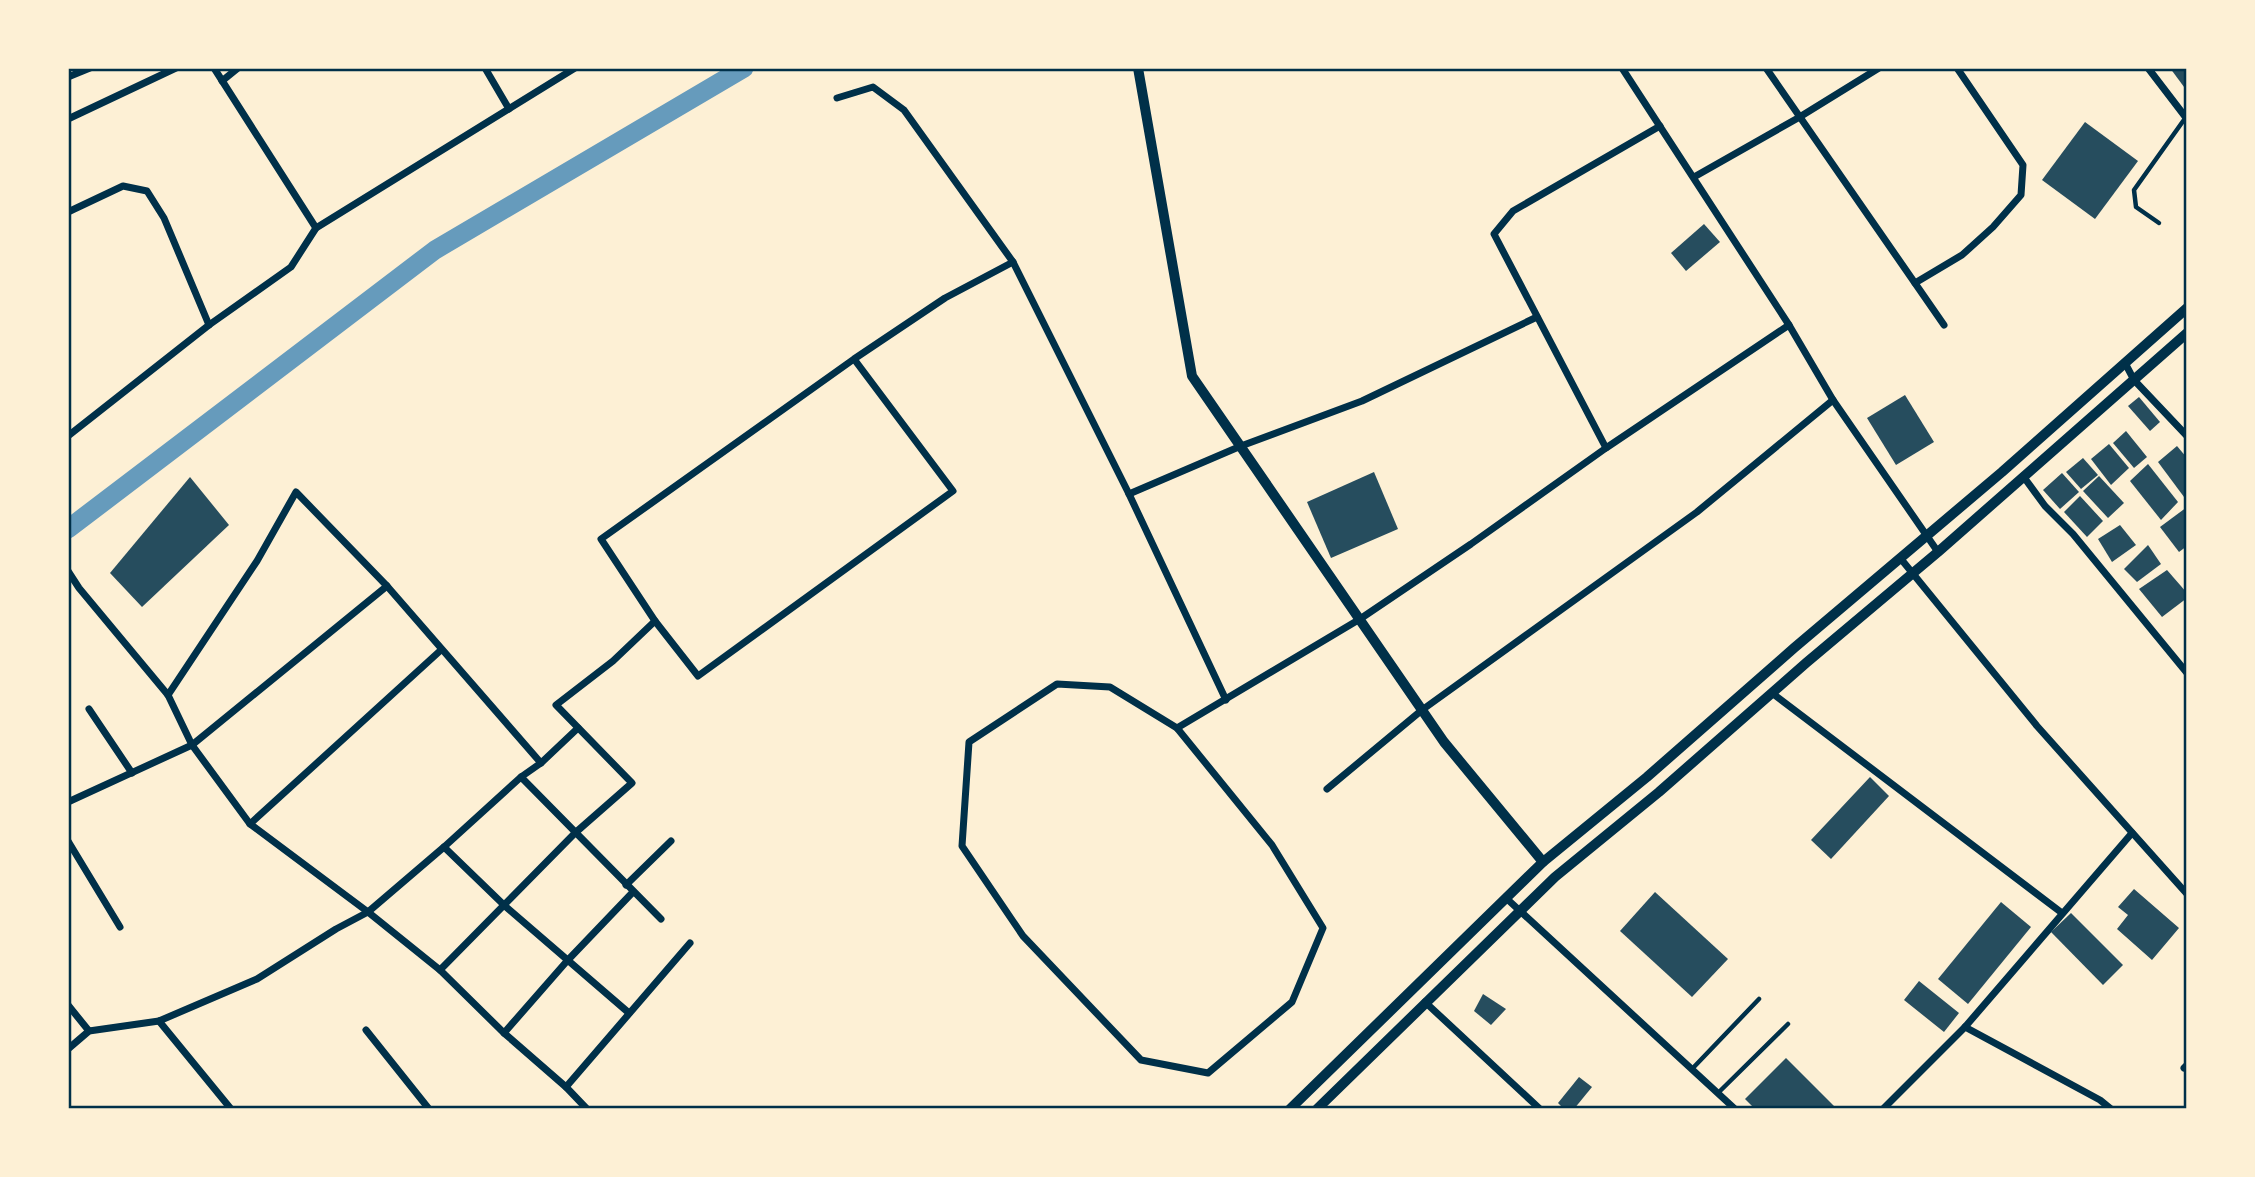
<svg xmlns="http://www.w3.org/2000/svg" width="2255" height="1177" viewBox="0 0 2255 1177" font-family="'Roboto Serif',serif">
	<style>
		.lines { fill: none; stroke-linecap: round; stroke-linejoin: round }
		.canal { stroke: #669bbc; stroke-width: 19 }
		.building { fill: #264d5e }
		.service { stroke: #003049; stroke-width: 4.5 }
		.minor { stroke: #003049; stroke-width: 7 }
		.tertiary { stroke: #003049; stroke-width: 10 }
		.neatline { fill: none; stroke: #003049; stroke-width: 2.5 }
	</style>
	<rect width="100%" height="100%" fill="#fdf0d5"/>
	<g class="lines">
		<polyline class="canal" points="68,529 435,250 744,68"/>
	</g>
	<g class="building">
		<polygon points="2170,68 2187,68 2187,91"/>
		<polygon points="2085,122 2138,161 2095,219 2042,180"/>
		<polygon points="1704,224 1720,242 1686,271 1671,253"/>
		<polygon points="1905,395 1934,442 1896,465 1867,418"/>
		<polygon points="2139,397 2160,422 2150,431 2128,406"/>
		<polygon points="2126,431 2147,457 2134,468 2113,443"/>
		<polygon points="2109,444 2129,468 2111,485 2091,459"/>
		<polygon points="2177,446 2187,458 2187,501 2158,462"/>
		<polygon points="2083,458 2098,475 2081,489 2066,472"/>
		<polygon points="2148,464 2178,502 2161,520 2130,481"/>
		<polygon points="1374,472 1398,529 1331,558 1307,502"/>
		<polygon points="2062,473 2079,492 2060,509 2043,490"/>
		<polygon points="2099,476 2124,503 2108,518 2083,491"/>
		<polygon points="190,477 229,525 142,607 110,573"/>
		<polygon points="2080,496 2103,521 2087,537 2064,512"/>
		<polygon points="2187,507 2187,546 2179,552 2160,527"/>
		<polygon points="2120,525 2136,545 2112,562 2098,539"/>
		<polygon points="2148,545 2161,564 2137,582 2124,569"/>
		<polygon points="2167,570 2187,593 2187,598 2162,617 2139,589"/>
		<polygon points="1870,777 1889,796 1831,859 1811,840"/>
		<polygon points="2134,889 2179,928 2152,960 2117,929 2128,915 2118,907"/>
		<polygon points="1655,892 1728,959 1692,997 1620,931"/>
		<polygon points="2001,902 2031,927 1968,1004 1938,979"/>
		<polygon points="2071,913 2123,965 2103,985 2051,932"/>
		<polygon points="1919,981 1959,1013 1944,1032 1904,1000"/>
		<polygon points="1483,994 1506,1009 1491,1025 1474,1011"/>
		<polygon points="1786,1058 1837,1109 1755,1109 1745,1099"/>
		<polygon points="1579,1077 1592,1087 1574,1109 1564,1109 1558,1103"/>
	</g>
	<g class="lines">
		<g class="service">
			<polyline points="2159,223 2136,207 2134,190 2186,117"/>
			<polyline points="1692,1069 1759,999"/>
			<polyline points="1718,1093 1788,1024"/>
		</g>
		<g class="minor">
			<polyline points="214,68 316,228"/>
			<polyline points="485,68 509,109"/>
			<polyline points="1622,68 1789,325 1833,400 1938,552"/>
			<polyline points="1766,68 1944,325"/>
			<polyline points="2148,68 2187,119"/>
			<polyline points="68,77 90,68"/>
			<polyline points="222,81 238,68"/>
			<polyline points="837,98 873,87 904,110 1013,262 1129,494 1241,446 1362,401 1537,317"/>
			<polyline points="68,119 176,68"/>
			<polyline points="1694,177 1798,118 1879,68"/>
			<polyline points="68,212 123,186 147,191 164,218 209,325"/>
			<polyline points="1915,283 1962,255 1993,227 2021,195 2023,165 1957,68"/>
			<polyline points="854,359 953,491 698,676 655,621 601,539 854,359 945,298 1013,262"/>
			<polyline points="2125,363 2134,380 2187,436"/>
			<polyline points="68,436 209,325 291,267 316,228 575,68"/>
			<polyline points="1606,448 1494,234 1513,211 1660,126"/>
			<polyline points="2023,476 2045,506 2073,534 2187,673"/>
			<polyline points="1129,494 1226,700"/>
			<polyline points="1901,559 2037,726 2187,894"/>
			<polyline points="68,571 79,588 168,695 192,745 250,824 368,912 440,970 504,1033 566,1087 587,1109"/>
			<polygon points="1057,684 1110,687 1177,728 1272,845 1323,928 1292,1002 1208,1073 1141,1060 1023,936 962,846 969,742"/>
			<polyline points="1772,693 2062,913"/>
			<polyline points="168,695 257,561 296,492 387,586 541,763"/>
			<polyline points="89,709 132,773"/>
			<polyline points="1177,728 1360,619 1471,544 1606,448 1789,325"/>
			<polyline points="521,777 661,919"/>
			<polyline points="1327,789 1422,710 1697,512 1833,400"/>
			<polyline points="68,802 192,745 387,586"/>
			<polyline points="250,824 441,650"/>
			<polyline points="68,841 120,927"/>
			<polyline points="444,847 505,906 629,1013"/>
			<polyline points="626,885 671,841"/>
			<polyline points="1506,898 1735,1109"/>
			<polyline points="440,970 575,833 632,783 556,705 613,661 655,621"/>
			<polyline points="1425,1002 1540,1109"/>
			<polyline points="68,1005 89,1031"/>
			<polyline points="159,1021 231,1109"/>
			<polyline points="1965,1027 2100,1100 2111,1109"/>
			<polyline points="366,1030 429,1109"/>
			<polyline points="504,1033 567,961 633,892"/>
			<polyline points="68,1049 89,1031 159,1021 257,979 336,929 368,912 444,847 521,777 541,763 578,728"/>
			<polyline points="2184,1068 2187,1065"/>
			<polyline points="566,1087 690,943"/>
			<polyline points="1883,1109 1965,1027 2132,833"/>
		</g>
		<g class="tertiary">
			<polyline points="1138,68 1192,376 1444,742 1543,862"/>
			<polyline points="1290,1109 1543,862 1647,777 1794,648 2002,472 2187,308"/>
			<polyline points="1317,1109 1555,877 1659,792 1806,663 1938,552 2187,333"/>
		</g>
	</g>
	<rect width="2255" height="1177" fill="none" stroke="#fdf0d5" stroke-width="140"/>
	<rect x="70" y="70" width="2115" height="1037" class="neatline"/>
</svg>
